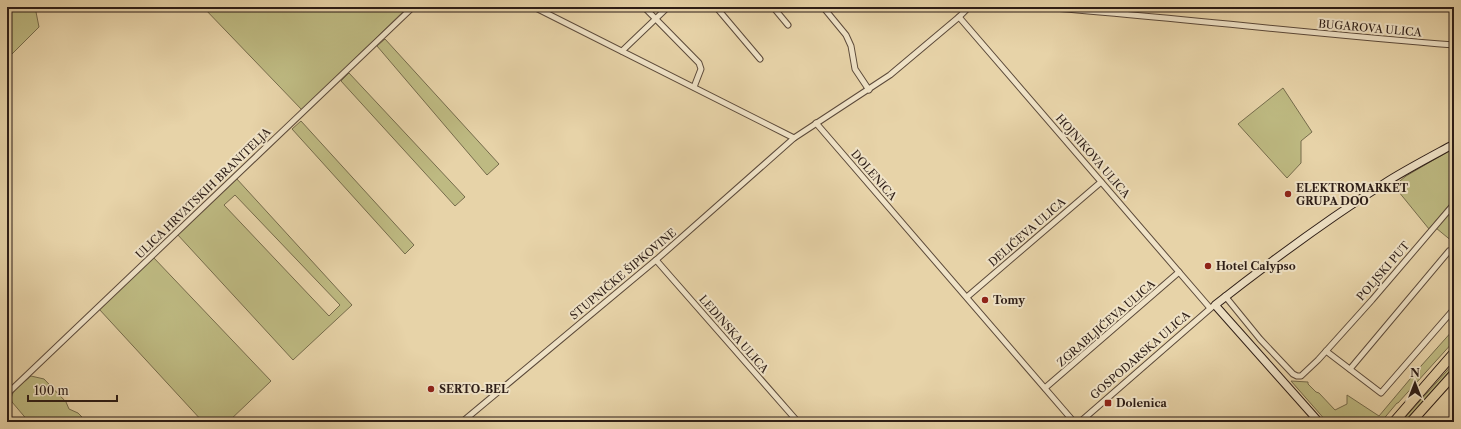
<svg xmlns="http://www.w3.org/2000/svg" width="1461" height="429" viewBox="0 0 1461 429" font-family="'Libre Caslon Text',serif">
	<style>
		.green { fill: #beba82; stroke: #766c4c; fill-rule: evenodd }
		.lines { fill: none; stroke-linecap: round; stroke-linejoin: round }
		.stream { stroke: #6f7874; stroke-width: 2 }
		.minor-casing { stroke: #5c4a3a; stroke-width: 7 }
		.secondary-casing { stroke: #2d1d16; stroke-width: 9 }
		.motorway-casing { stroke: #2d1d16; stroke-width: 11 }
		.minor { stroke: #efe2c6; stroke-width: 5 }
		.secondary { stroke: #efe2c6; stroke-width: 7 }
		.motorway { stroke: #e7d3a8; stroke-width: 9 }
		.poi-dot { fill: #8f2418; stroke: #efe2c6; stroke-width: 1.5 }
		.labels { text-anchor: middle; stroke-width: 4; stroke-linejoin: round; paint-order: stroke }
		.street-label { font-size: 11px; fill: #2d1d16; stroke: #efe2c6 }
		.poi-label { font-size: 11px; font-weight: bold; fill: #2d1d16; stroke: #efe2c6; text-anchor: start }
	</style>
	<rect width="100%" height="100%" fill="#e7d3a8"/>
	<filter id="stains"><feTurbulence type="fractalNoise" baseFrequency=".005" numOctaves="4"/><feColorMatrix values="0 0 0 0 .2 0 0 0 0 .09 0 0 0 0 .02 0 0 0 .5 -.17"/></filter>
	<radialGradient id="worn" r=".72"><stop offset=".6" stop-color="#630" stop-opacity="0"/><stop offset="1" stop-color="#630" stop-opacity=".3"/></radialGradient>
	<g class="green">
		<polygon points="8,7 35,7 39,27 7,59 7,8"/>
		<polygon points="203,7 408,7 302,110"/>
		<polygon points="385,39 499,164 487,175 377,46"/>
		<polygon points="349,73 465,197 455,206 341,81"/>
		<polygon points="1283,88 1312,132 1301,141 1301,163 1287,178 1238,124"/>
		<polygon points="301,121 414,245 405,254 292,129"/>
		<polygon points="1454,148 1454,199 1429,229 1394,186 1406,176"/>
		<path d="M236,178L352,305L293,360L177,234ZM235,195L340,305L329,316L224,205Z"/>
		<polygon points="1454,207 1454,240 1453,242 1436,228"/>
		<polygon points="153,257 271,381 228,422 203,422 99,309"/>
		<polygon points="1454,329 1454,341 1398,403 1397,403 1381,422 1327,422 1291,381 1308,382 1308,384 1316,392 1319,393 1335,410 1347,404 1347,395 1379,416 1421,366"/>
		<polygon points="1454,363 1454,367 1405,422 1401,422"/>
		<path d="M31,376L44,379L66,402L69,409L78,413L87,422H29L12,402C8,391 24,383 31,376Z"/>
	</g>
	<g class="lines">
		<polyline class="stream" points="7,398 7,400"/>
		<g class="minor-casing">
			<g id="minor">
				<polyline points="534,7 794,138"/>
				<polyline points="644,7 699,63 701,69 694,87"/>
				<polyline points="716,7 760,59"/>
				<polyline points="773,7 788,25"/>
				<polyline points="823,7 846,35 851,46 855,69 869,90"/>
				<path d="M1041,7C1179,18 1316,34 1454,45"/>
				<polyline points="1117,13 1118,7"/>
				<polyline points="959,17 1210,308"/>
				<polyline points="622,51 668,7"/>
				<polyline points="816,123 1074,422"/>
				<polyline points="656,260 798,422"/>
				<polyline points="1225,296 1260,339 1293,374 1297,376 1301,376 1318,360 1372,300 1454,204"/>
				<polyline points="967,297 1101,182"/>
				<polyline points="1326,351 1381,393 1454,309"/>
				<polyline points="1350,369 1449,251"/>
				<polyline points="1045,388 1179,272"/>
				<polyline points="7,394 413,7"/>
				<polyline points="462,422 656,260 794,138 890,75 959,17 969,7"/>
				<polyline points="1080,422 1212,307"/>
			</g>
		</g>
		<g class="secondary-casing">
			<path id="secondary" d="M1319,422L1215,305C1271,261 1328,219 1388,181C1409,168 1432,156 1454,144"/>
		</g>
		<g class="motorway-casing">
			<g id="motorway">
				<polyline points="1394,422 1454,353"/>
				<polyline points="1411,422 1454,374"/>
			</g>
		</g>
		<use href="#minor" class="minor"/>
		<use href="#secondary" class="secondary"/>
		<use href="#motorway" class="motorway"/>
	</g>
	<g class="poi-dot">
		<circle cx="1288" cy="194" r="4"/>
		<circle cx="1208" cy="266" r="4"/>
		<circle cx="985" cy="300" r="4"/>
		<circle cx="431" cy="389" r="4"/>
		<rect x="1104" y="399" width="8" height="8" rx="2"/>
	</g>
	<g class="labels">
		<g class="street-label">
			<text transform="translate(1370 28) rotate(5)" y="4">BUGAROVA ULICA</text>
			<text transform="translate(1093 156) rotate(49)" y="4">HOJNIKOVA ULICA</text>
			<text transform="translate(874 175) rotate(49)" y="4">DOLENICA</text>
			<text transform="translate(203 193) rotate(-44)" y="4">ULICA HRVATSKIH BRANITELJA</text>
			<text transform="translate(1027 232) rotate(-41)" y="4">DELIĆEVA ULICA</text>
			<text transform="translate(1383 271) rotate(-49)" y="4">POLJSKI PUT</text>
			<text transform="translate(623 274) rotate(-40)" y="4">STUPNIČKE ŠIPKOVINE</text>
			<text transform="translate(1106 323) rotate(-41)" y="4">ZGRABLJIĆEVA ULICA</text>
			<text transform="translate(734 334) rotate(49)" y="4">LEDINSKA ULICA</text>
			<text transform="translate(1140 355) rotate(-41)" y="4">GOSPODARSKA ULICA</text>
		</g>
		<g class="poi-label">
			<text x="1296" y="192">ELEKTROMARKET<tspan x="1296" dy="13">GRUPA DOO</tspan></text>
			<text x="1216" y="270">Hotel Calypso</text>
			<text x="993" y="304">Tomy</text>
			<text x="439" y="393">SERTO-BEL</text>
			<text x="1116" y="407">Dolenica</text>
		</g>
	</g>
	<rect width="1461" height="429" fill="none" stroke="#e7d3a8" stroke-width="24"/>
	<rect x="8" y="8" width="1445" height="413" fill="none" stroke="#2d1d16" stroke-width="2"/>
	<rect x="12" y="12" width="1437" height="405" fill="none" stroke="#2d1d16"/>
	<g transform="translate(1415 383)" stroke="#efe2c6" stroke-width="3" paint-order="stroke">
	<path d="M0-3L7 15L0 10L-7 15Z" fill="#2d1d16"/>
	<text y="-6" font-size="11" font-weight="bold" text-anchor="middle" fill="#2d1d16">N</text>
	</g>
	<path d="M28 395v6h89v-6" fill="none" stroke="#2d1d16" stroke-width="2"/>
	<text x="34" y="395" font-size="12" fill="#2d1d16" stroke="#efe2c6" stroke-width="3" paint-order="stroke">100 m</text>
	<rect width="100%" height="100%" filter="url(#stains)"/>
	<rect width="100%" height="100%" fill="url(#worn)"/>
</svg>
